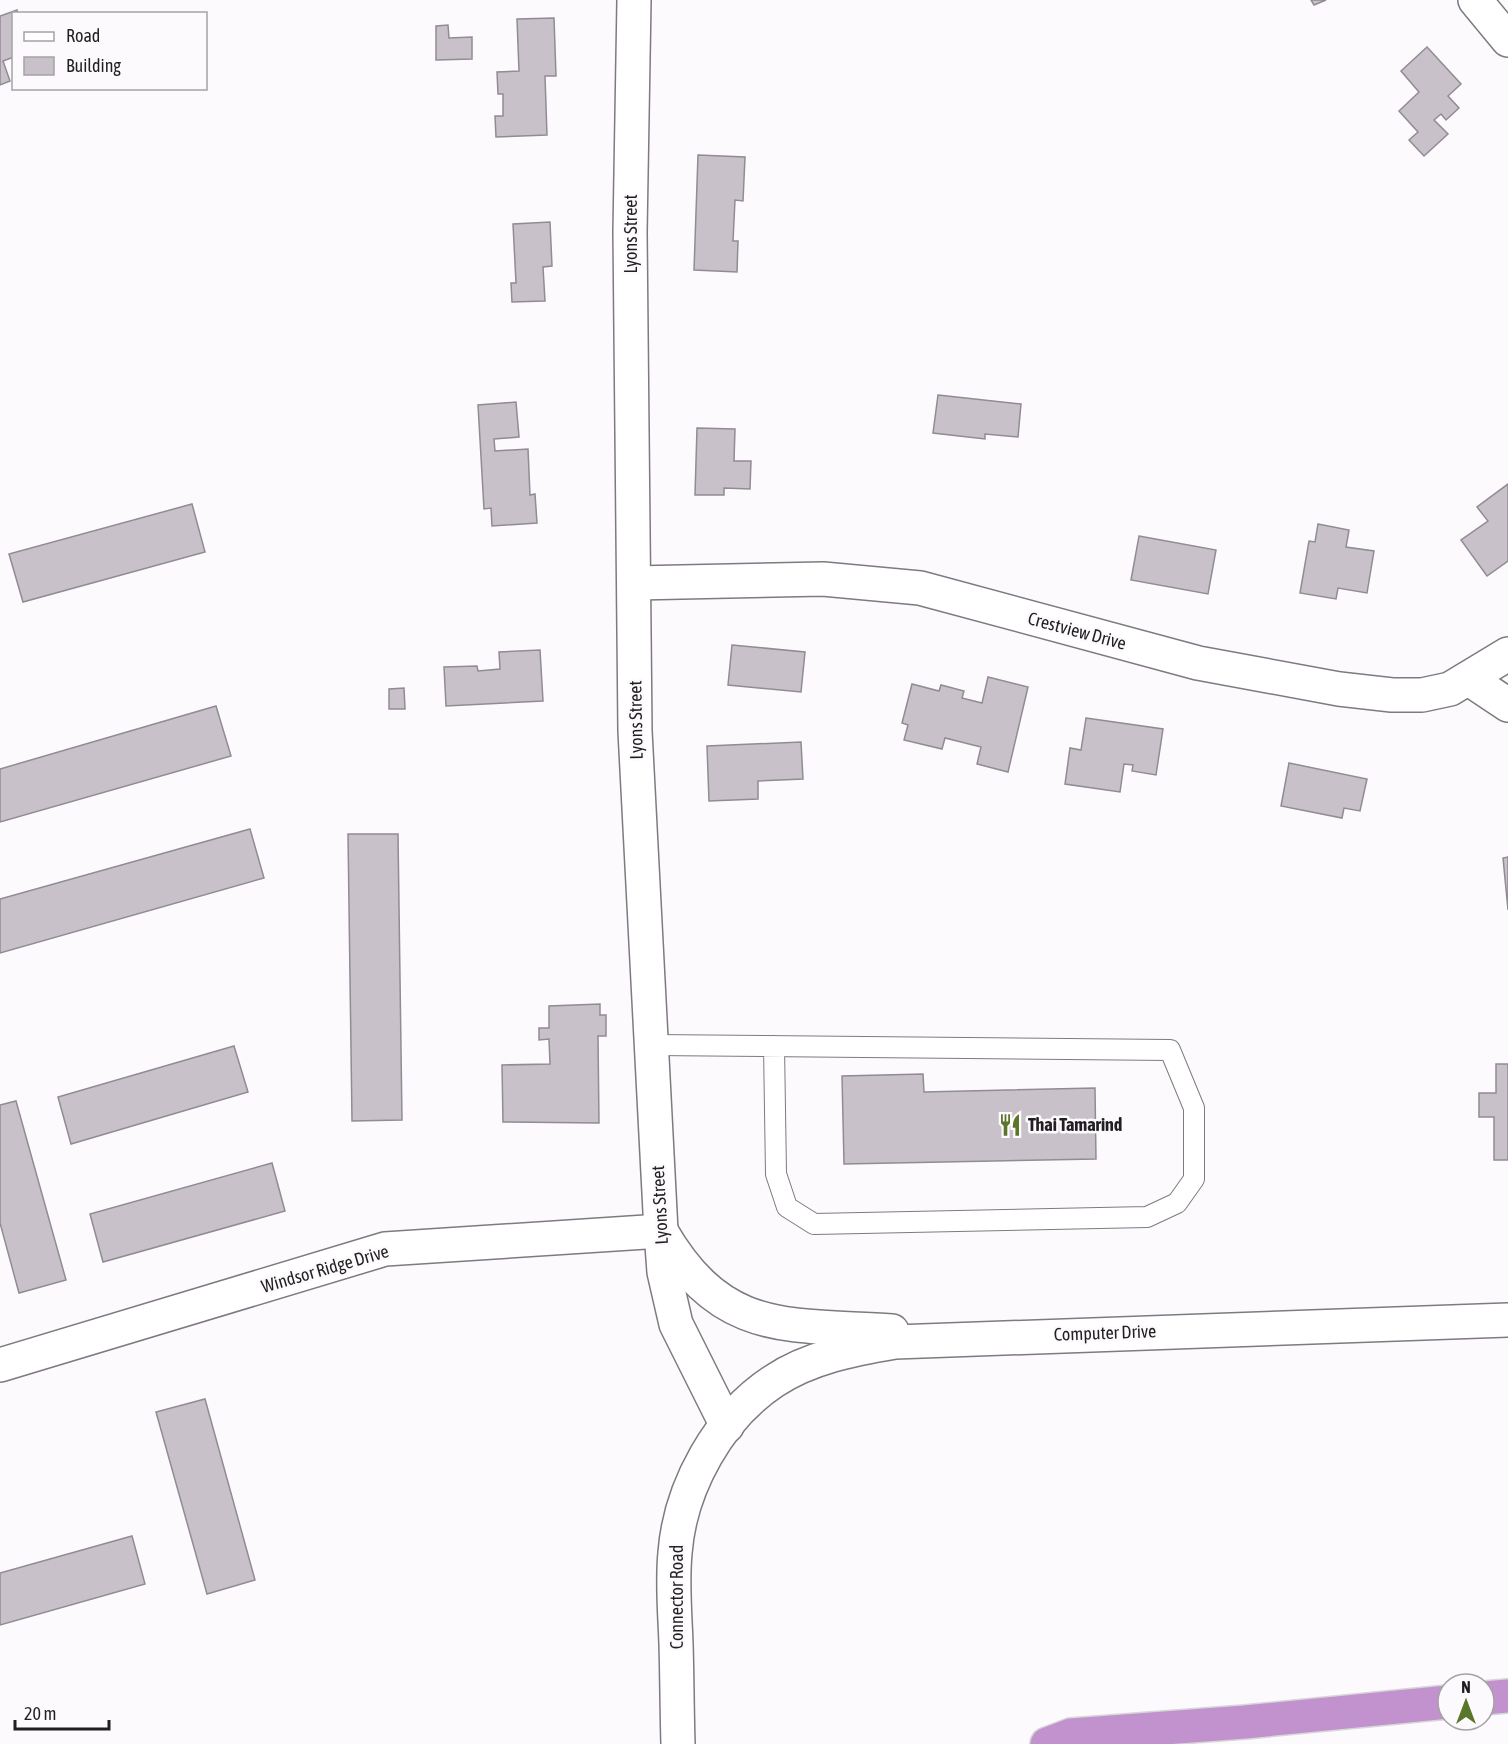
<svg xmlns="http://www.w3.org/2000/svg" width="1508" height="1744" viewBox="0 0 1508 1744" font-family="'Asap Condensed',sans-serif">
	<style>
		.building { fill: #c8c1ca; stroke: #918b93; stroke-width: 1.5 }
		.lines { fill: none; stroke-linecap: round; stroke-linejoin: round }
		.service-casing { stroke: #7f7981; stroke-width: 22 }
		.minor-casing { stroke: #7f7981; stroke-width: 36 }
		.tertiary-casing { stroke: #7f7981; stroke-width: 36 }
		.trunk-casing { stroke: #d7d7d7; stroke-width: 36 }
		.service { stroke: #fff; stroke-width: 20 }
		.minor { stroke: #fff; stroke-width: 33 }
		.tertiary { stroke: #fff; stroke-width: 33 }
		.trunk { stroke: #c292cf; stroke-width: 33 }
		.labels { text-anchor: middle; stroke-width: 5; stroke-linejoin: round; paint-order: stroke }
		.street-label { font-size: 18px; fill: #221f22; stroke: #fdfafe }
		.poi-label { font-size: 18px; font-weight: bold; fill: #221f22; stroke: #fdfafe; text-anchor: start }
	</style>
	<rect width="100%" height="100%" fill="#fdfafe"/>
	<g class="building">
		<polygon points="1311,0 1326,0 1314,5"/>
		<polygon points="17,10 18,14 14,14 14,57 3,61 10,81 0,85 0,16"/>
		<polygon points="554,18 556,76 545,76 547,135 496,137 495,116 503,116 503,94 498,94 497,72 519,71 517,19"/>
		<polygon points="448,25 449,38 472,37 472,59 436,60 436,26"/>
		<polygon points="1427,47 1461,84 1448,96 1459,108 1446,120 1441,114 1434,120 1448,134 1424,156 1409,140 1418,132 1399,111 1419,92 1401,71"/>
		<polygon points="698,155 745,157 743,201 735,200 733,241 738,241 737,272 694,270"/>
		<polygon points="550,222 552,266 543,267 545,301 512,302 511,283 516,283 513,224"/>
		<polygon points="938,395 1021,404 1018,437 985,434 985,439 933,433"/>
		<polygon points="516,402 519,437 494,439 495,451 528,449 530,495 535,494 537,523 492,526 491,508 484,509 478,405"/>
		<polygon points="697,428 735,429 734,461 751,461 750,489 724,488 724,495 695,495"/>
		<polygon points="1508,484 1508,561 1487,576 1461,540 1488,521 1477,507"/>
		<polygon points="192,504 205,552 23,602 9,554"/>
		<polygon points="1318,524 1349,530 1346,547 1374,551 1367,593 1338,588 1336,599 1300,593 1309,541 1315,542"/>
		<polygon points="1139,536 1216,550 1208,594 1131,580"/>
		<polygon points="732,645 805,652 801,692 728,685"/>
		<polygon points="540,650 543,701 446,706 444,667 477,666 478,671 500,669 499,652"/>
		<polygon points="988,677 1028,687 1008,772 977,764 981,747 945,738 942,749 904,740 908,725 902,723 912,684 939,691 941,685 964,691 962,698 982,703"/>
		<polygon points="404,688 405,709 389,709 389,689"/>
		<polygon points="216,706 231,756 0,822 0,769"/>
		<polygon points="1086,718 1163,729 1156,775 1132,771 1133,765 1124,764 1120,792 1065,784 1070,748 1081,750"/>
		<polygon points="801,742 803,779 758,781 758,799 709,801 707,746"/>
		<polygon points="1289,763 1367,779 1360,811 1344,808 1342,818 1281,806"/>
		<polygon points="250,829 264,878 0,953 0,899"/>
		<polygon points="348,834 398,834 402,1120 352,1121"/>
		<polygon points="1508,857 1508,910 1503,858"/>
		<polygon points="600,1004 600,1015 606,1015 606,1036 598,1036 599,1123 503,1122 502,1065 550,1064 549,1039 539,1040 539,1028 549,1028 549,1006"/>
		<polygon points="234,1046 248,1092 71,1144 58,1097"/>
		<polygon points="1496,1064 1508,1064 1508,1160 1494,1160 1494,1117 1479,1117 1479,1093 1496,1093"/>
		<polygon points="923,1074 924,1092 1095,1088 1096,1159 844,1164 842,1076"/>
		<polygon points="16,1101 66,1280 19,1293 0,1223 0,1105"/>
		<polygon points="272,1163 285,1211 103,1262 90,1214"/>
		<polygon points="205,1399 255,1580 207,1594 156,1412"/>
		<polygon points="132,1536 145,1584 0,1625 0,1573"/>
	</g>
	<g class="lines">
		<g class="service-casing">
			<polyline id="service" points="653,1045 1170,1050 1194,1108 1194,1179 1177,1203 1147,1217 814,1224 787,1207 776,1174 774,1046"/>
		</g>
		<g class="minor-casing">
			<g id="minor">
				<polyline points="634,0 630,232 635,731 661,1231 664,1272 676,1324 727,1426"/>
				<polyline points="1475,0 1508,40"/>
				<polyline points="635,583 823,579 920,588 1198,663 1339,689 1392,695 1422,695 1450,689 1508,654"/>
				<polyline points="1469,679 1508,705"/>
				<polyline points="0,1365 385,1249 661,1231"/>
			</g>
		</g>
		<g class="tertiary-casing">
			<g id="tertiary">
				<path d="M661,1231C722,1336 785,1324 892,1331"/>
				<path d="M678,1744C677,1711 677,1677 676,1644C675,1614 672,1583 675,1553C680,1487 719,1417 774,1381C810,1357 854,1349 895,1342L1508,1320"/>
			</g>
		</g>
		<g class="trunk-casing">
			<g id="trunk">
				<polyline points="1484,1698 1508,1696"/>
				<polyline points="1047,1744 1071,1735 1245,1722 1448,1702"/>
			</g>
		</g>
		<use href="#service" class="service"/>
		<use href="#minor" class="minor"/>
		<use href="#tertiary" class="tertiary"/>
		<use href="#trunk" class="trunk"/>
	</g>
	<defs>
		<g id="restaurant-bare" transform="scale(1.8)"><path d="M-5-6h1v4h1v-4h1v4h1v-4h1v5L-1.5 .5V6h-2V.5L-5-1ZM5-6V6H3V1.5H1.5Q1.5-4 5-6Z" fill="#5a762a" stroke="#fdfafe" stroke-width="2.5" paint-order="stroke"/></g>
	</defs>
	<g fill-rule="evenodd">
		<use href="#restaurant-bare" x="1010" y="1125"/>
	</g>
	<g class="labels">
		<g class="street-label">
			<text transform="translate(631 234) rotate(-90)" y="6">Lyons Street</text>
			<text transform="translate(1077 631) rotate(15)" y="6">Crestview Drive</text>
			<text transform="translate(636 720) rotate(-91)" y="6">Lyons Street</text>
			<text transform="translate(660 1205) rotate(-93)" y="6">Lyons Street</text>
			<text transform="translate(325 1269) rotate(-16)" y="6">Windsor Ridge Drive</text>
			<text transform="translate(1105 1333) rotate(-2)" y="6">Computer Drive</text>
			<text transform="translate(677 1597) rotate(-90)" y="6">Connector Road</text>
		</g>
		<g class="poi-label">
			<text x="1028" y="1131">Thai Tamarind</text>
		</g>
	</g>
	<rect x="12" y="12" width="195" height="78" fill="#fdfafe" stroke="#a5a2a6" stroke-width="1.5"/>
	<rect x="24" y="32" width="30" height="9" fill="#ffffff" stroke="#a5a2a6" stroke-width="1.5"/>
	<text x="66" y="42" font-size="18" fill="#221f22">Road</text>
	<rect x="24" y="57" width="30" height="18" fill="#c8c1ca" stroke="#a5a2a6" stroke-width="1.5"/>
	<text x="66" y="72" font-size="18" fill="#221f22">Building</text>
	<g transform="translate(1466 1702)"><circle r="28" fill="#fdfafe" stroke="#a5a2a6" stroke-width="1.5"/>
	<path d="M0-4.5L10 22L0 15L-10 22Z" fill="#5a762a"/>
	<text y="-9" font-size="16" font-weight="bold" text-anchor="middle" fill="#221f22">N</text>
	</g>
	<path d="M15 1720v9h94v-9" fill="none" stroke="#221f22" stroke-width="3"/>
	<text x="24" y="1720" font-size="18" fill="#221f22" stroke="#fdfafe" stroke-width="4.5" paint-order="stroke">20 m</text>
</svg>
